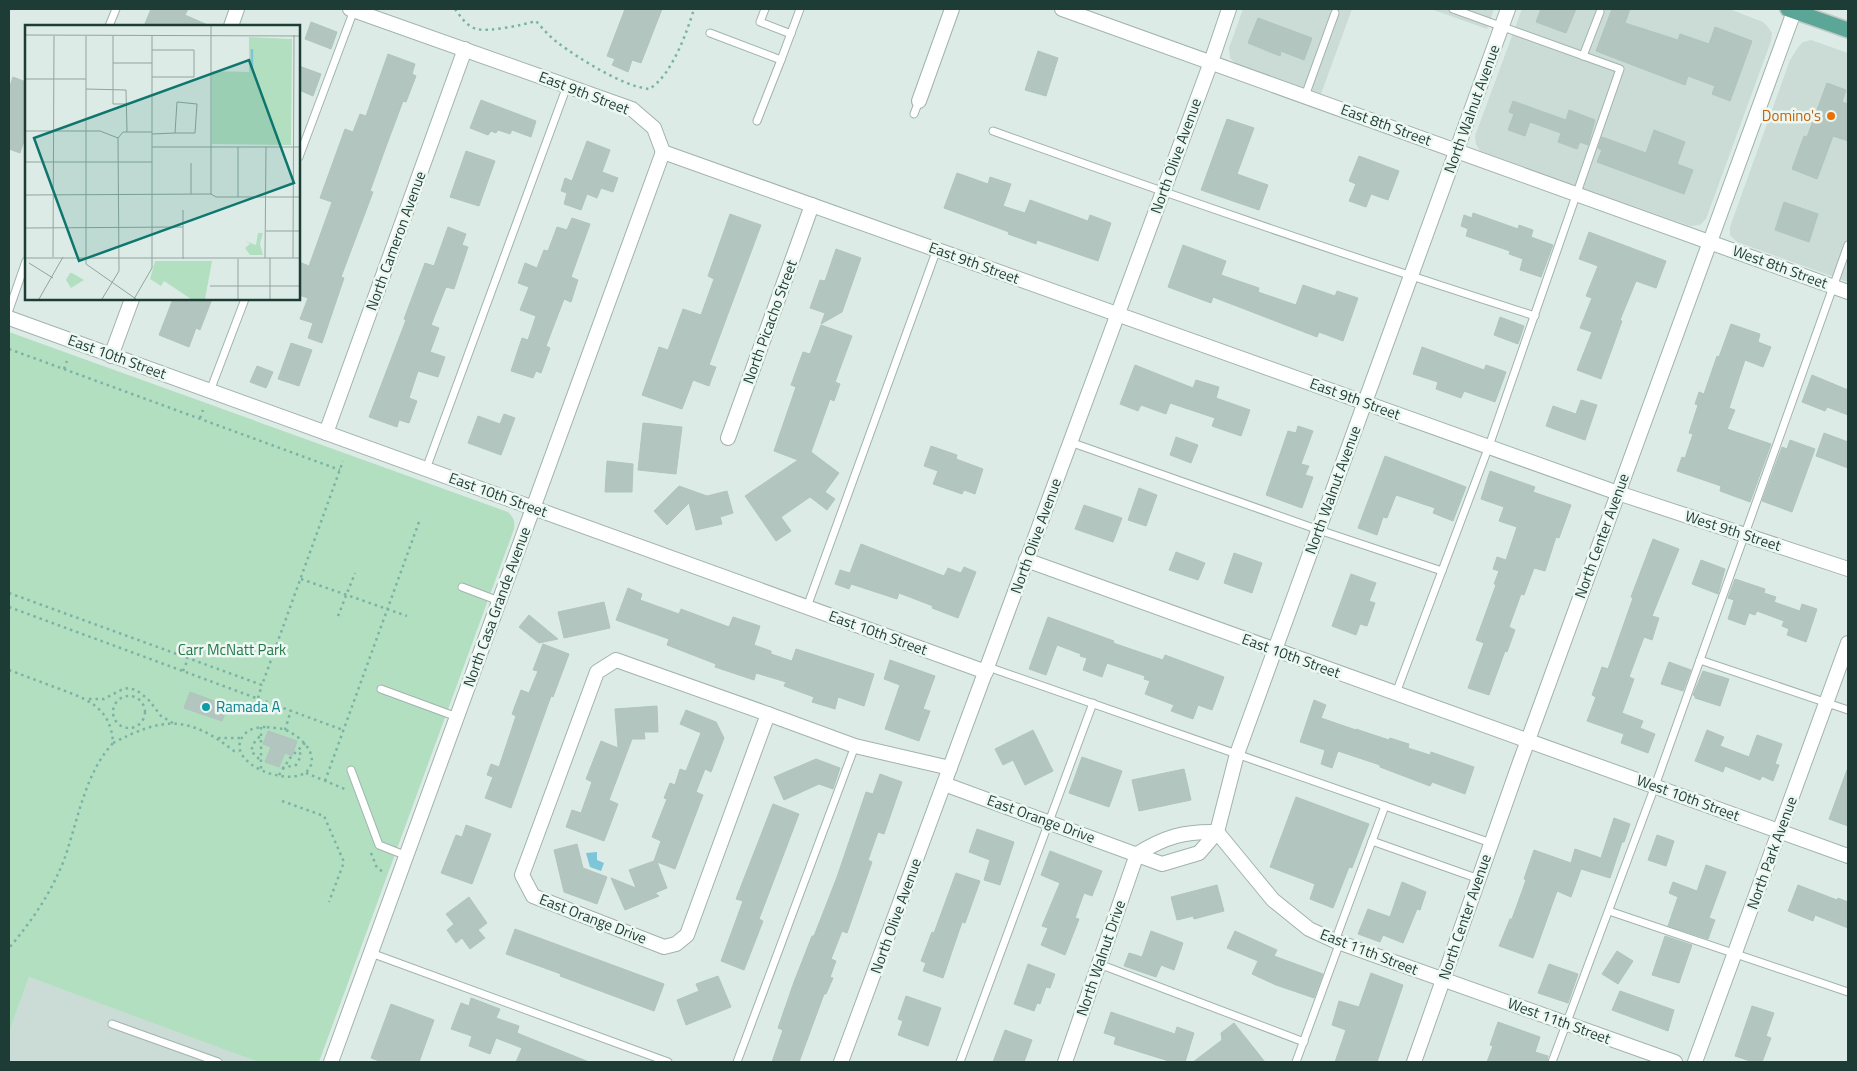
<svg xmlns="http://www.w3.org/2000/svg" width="1857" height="1071" viewBox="0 0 1857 1071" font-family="'Titillium Web',sans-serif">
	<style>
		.built { fill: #cbdbd5 }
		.green { fill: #b3dfc1 }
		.water { fill: #7dc5d8 }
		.building { fill: #b2c6bf; stroke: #afc5bd }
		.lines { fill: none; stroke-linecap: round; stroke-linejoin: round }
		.service-casing { stroke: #a0b3ad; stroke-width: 9 }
		.minor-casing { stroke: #a0b3ad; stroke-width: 16 }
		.primary-casing { stroke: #c0c8c6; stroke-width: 18 }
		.path { stroke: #79b3a4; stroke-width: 2.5; stroke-dasharray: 2.5 4; stroke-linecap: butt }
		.service { stroke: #fff; stroke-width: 7 }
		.minor { stroke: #fff; stroke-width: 14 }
		.primary { stroke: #5ca697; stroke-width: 15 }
		.food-dot { fill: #e8710a; stroke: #eef8f3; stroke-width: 2 }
		.culture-dot { fill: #0f9aa8; stroke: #eef8f3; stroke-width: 2 }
		.labels { text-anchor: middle; stroke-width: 5; stroke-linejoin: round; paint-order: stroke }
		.street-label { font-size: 15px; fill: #1d3c35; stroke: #eef8f3 }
		.food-label { font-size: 15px; fill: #c56008; stroke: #eef8f3; text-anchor: end }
		.park-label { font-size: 15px; fill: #237848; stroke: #eef8f3 }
		.culture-label { font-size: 15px; fill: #0d838f; stroke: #eef8f3; text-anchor: start }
		.inset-river { fill: none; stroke: #7dc5d8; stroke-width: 2.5 }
		.inset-road { fill: none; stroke: #90a59f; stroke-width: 1 }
		.view { fill: #0f766e; fill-opacity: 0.15; stroke: #0f766e; stroke-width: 2.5 }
		.inset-edge { fill: none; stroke: #1d3c35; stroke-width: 2.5 }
	</style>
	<rect width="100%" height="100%" fill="#ddebe6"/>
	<g class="built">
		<polygon points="1243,9 1352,9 1321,94 1236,64 1230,58 1229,48"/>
		<polygon points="1431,9 1494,9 1487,29"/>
		<polygon points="1522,9 1729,9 1763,22 1768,27 1772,33 1771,41 1706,219 1700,225 1690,226 1480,151 1476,144 1475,136"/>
		<polygon points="1811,40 1848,53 1848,282 1737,242 1730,235 1730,227 1790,60 1799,46 1803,42"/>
		<polygon points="29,977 84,997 258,1062 9,1062 9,1033"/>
	</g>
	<path class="green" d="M9,332L508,512C514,518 515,521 514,529L319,1062H258L29,977L9,1033Z"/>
	<polygon class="water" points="597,852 597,860 604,863 601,871 590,867 586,853"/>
	<g class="building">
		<polygon points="151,9 188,9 185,15 210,26 144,26"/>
		<polygon points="625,9 662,9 641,63 632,60 628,72 612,65 615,59 607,56"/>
		<polygon points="1541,9 1576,9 1566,33 1536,22"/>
		<polygon points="1612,9 1630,9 1625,23 1678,40 1680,34 1709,44 1715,27 1752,41 1730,101 1712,94 1715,86 1688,76 1685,85 1596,51"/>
		<polygon points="1258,18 1312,38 1304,60 1281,51 1280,56 1248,43"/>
		<polygon points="311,22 337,32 331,49 305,39"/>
		<polygon points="1038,51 1058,58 1046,96 1025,90"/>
		<polygon points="388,54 415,64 412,74 416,76 406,102 403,101 384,152 370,191 373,192 341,277 344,278 322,343 308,338 313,323 300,319 308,298 299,295 299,262 309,266 332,202 320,198 345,129 353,132 360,114 366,116"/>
		<polygon points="299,66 321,74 313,96 299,90"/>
		<polygon points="13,77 26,82 26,135 20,153 9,149 9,89"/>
		<polygon points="1827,83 1846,90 1842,102 1848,104 1848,141 1833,136 1817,179 1792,169 1804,136 1807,137"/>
		<polygon points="481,100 536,121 531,137 512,130 510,134 498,130 496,133 491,131 488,135 470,128"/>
		<polygon points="1513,101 1566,120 1569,110 1595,120 1588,145 1580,142 1577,149 1558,142 1561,133 1530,122 1525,136 1508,130 1514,114 1509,112"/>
		<polygon points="1227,119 1254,128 1237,174 1268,185 1259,210 1201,190"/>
		<polygon points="1654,130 1685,142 1677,164 1693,170 1684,194 1597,162 1602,150 1598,148 1602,137 1646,153"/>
		<polygon points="587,141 610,150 602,172 618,178 613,192 601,188 597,198 587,194 581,210 564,204 567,193 561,191 565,178 572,181"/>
		<polygon points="466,151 495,161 479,206 450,197"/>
		<polygon points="1359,156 1399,171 1388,200 1371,194 1366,207 1349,201 1356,184 1349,181"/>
		<polygon points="957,173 988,184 990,177 1011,184 1003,206 1025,213 1030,200 1088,221 1090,215 1111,223 1098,261 1037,240 1036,244 1008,234 1009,232 944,208"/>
		<polygon points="1784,202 1818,214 1809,242 1775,230"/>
		<polygon points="1473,213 1518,229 1519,225 1533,230 1531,237 1553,245 1541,277 1520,270 1523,259 1509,254 1510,251 1466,236 1468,229 1461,226 1464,215 1472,218"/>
		<polygon points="730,214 761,225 709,365 716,367 709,386 693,380 682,409 642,395 659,347 668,350 683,309 701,315 714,279 708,276"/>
		<polygon points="572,218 590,224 571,277 578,280 571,302 564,299 546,346 550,348 541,373 536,371 533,378 511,371 522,338 528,340 536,316 520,310 529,287 518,283 525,263 537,268 544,250 548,251 557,227 567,230"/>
		<polygon points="448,227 466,234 462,245 468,247 454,289 446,287 431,325 439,328 430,352 445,357 438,377 418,371 409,398 417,401 409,423 399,420 397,427 369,417 406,320 404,319 425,263 434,266"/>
		<polygon points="1589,232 1666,261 1656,288 1636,281 1620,320 1622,321 1601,379 1577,370 1592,332 1580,328 1592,298 1586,296 1598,266 1579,259"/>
		<polygon points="1183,245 1226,261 1221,275 1259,288 1258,292 1296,305 1303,285 1335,296 1337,291 1358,298 1343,341 1319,332 1317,337 1213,297 1211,303 1168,287"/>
		<polygon points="836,249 861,258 842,312 821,324 825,313 810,308 820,280 825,281"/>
		<polygon points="173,299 212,299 200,330 196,328 189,347 159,335"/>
		<polygon points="1500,317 1524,326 1518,344 1494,335"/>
		<polygon points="1731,324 1760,334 1758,342 1771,347 1763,367 1745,360 1729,408 1735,410 1727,429 1771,444 1750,502 1720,491 1721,486 1677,471 1682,457 1685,458 1693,434 1689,433 1698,405 1695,404 1699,392 1704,394 1717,356 1719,357"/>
		<polygon points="821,325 852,336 835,382 840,384 834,401 830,399 811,452 839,473 825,492 835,499 827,510 810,497 781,517 791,531 776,541 745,496 798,460 774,451 796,387 791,385 803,352 810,354"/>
		<polygon points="291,343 312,350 299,386 278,379"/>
		<polygon points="1422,347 1484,370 1486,365 1506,372 1495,402 1464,391 1461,398 1436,389 1438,382 1413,374"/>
		<polygon points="1135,365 1193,388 1196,380 1219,387 1216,398 1250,410 1241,436 1212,426 1215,418 1170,403 1166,414 1141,405 1138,411 1120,404"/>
		<polygon points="257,366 273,372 266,388 250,382"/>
		<polygon points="1812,375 1848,390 1848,415 1827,407 1825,411 1802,402"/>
		<polygon points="1581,400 1597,405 1585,440 1546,426 1553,406 1576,414"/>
		<polygon points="504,414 515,418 501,455 468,443 478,416 500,424"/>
		<polygon points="643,423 682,427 676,474 638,470"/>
		<polygon points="1298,426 1313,431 1301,464 1309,466 1305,475 1313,477 1302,508 1266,495 1288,431 1296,433"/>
		<polygon points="1824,433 1848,442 1848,468 1816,456"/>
		<polygon points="1176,437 1198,445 1191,463 1170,455"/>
		<polygon points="1790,440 1815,449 1792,512 1762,501 1782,447 1787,449"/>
		<polygon points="931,446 957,455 956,459 983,469 975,494 964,490 962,494 933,484 938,471 924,466"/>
		<polygon points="1385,456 1466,487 1453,521 1433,513 1435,508 1396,495 1387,518 1383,517 1377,535 1358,528"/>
		<polygon points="607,461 633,464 632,492 605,492"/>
		<polygon points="1490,471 1535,487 1533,492 1571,505 1559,538 1556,537 1545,571 1534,568 1524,595 1521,594 1509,627 1515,630 1507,652 1505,651 1489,695 1468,688 1484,643 1476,640 1496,585 1494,584 1499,571 1493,569 1497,557 1506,560 1517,527 1499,521 1504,507 1481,499"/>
		<polygon points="679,486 707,496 727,491 733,513 720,517 722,524 696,530 689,503 667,525 654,511"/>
		<polygon points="1139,488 1157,495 1146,526 1128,520"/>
		<polygon points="1084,505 1122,518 1113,542 1075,529"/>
		<polygon points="1653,539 1679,549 1652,616 1659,618 1652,640 1644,637 1629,677 1634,679 1622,713 1643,721 1640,728 1655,734 1648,753 1621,743 1624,734 1587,721 1596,697 1592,695 1602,667 1608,669 1633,598 1631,597"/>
		<polygon points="861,544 944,576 948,568 961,573 964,567 976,572 958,618 932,608 933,606 899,593 897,599 851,584 849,589 835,584 840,570 850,573"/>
		<polygon points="1176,552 1205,563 1198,580 1169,570"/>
		<polygon points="1234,553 1262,563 1252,593 1224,583"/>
		<polygon points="1701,560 1725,569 1718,594 1692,584"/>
		<polygon points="1351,574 1376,583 1369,601 1375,603 1367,626 1360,624 1356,635 1332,626"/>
		<polygon points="1735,579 1765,589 1764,593 1776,597 1774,602 1800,611 1802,604 1817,609 1806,642 1787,635 1789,629 1782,626 1784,621 1757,611 1755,615 1749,613 1745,625 1728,619 1734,600 1728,598"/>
		<polygon points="628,588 642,594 640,600 679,614 681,609 729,627 733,617 760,626 754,645 771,651 771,654 792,661 796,649 874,674 864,706 838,697 835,709 812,702 814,697 784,686 786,682 756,673 754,680 715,667 716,664 667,645 669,639 616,620"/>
		<polygon points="604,602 610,628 564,638 558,612"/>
		<polygon points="529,615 558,639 539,643 519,627"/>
		<polygon points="1048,617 1114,641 1113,643 1163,660 1165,655 1224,677 1212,710 1198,705 1193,719 1171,711 1174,705 1145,694 1150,681 1144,679 1145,676 1107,663 1102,677 1083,670 1087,658 1080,656 1081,654 1057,645 1046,675 1029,669"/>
		<polygon points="543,644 569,654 553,697 551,696 511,808 485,798 493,777 487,775 491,764 499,767 516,716 512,714 521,690 529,693 538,671 533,670"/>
		<polygon points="890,660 935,676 923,709 930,711 919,741 885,729 900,685 884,679"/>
		<polygon points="1669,662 1691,670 1683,691 1661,684"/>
		<polygon points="1703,671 1729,679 1720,706 1695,698 1695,696 1693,695"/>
		<polygon points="190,692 228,706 222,721 184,708"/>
		<polygon points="1314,700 1326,705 1321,718 1356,730 1356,729 1389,740 1390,738 1409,744 1408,748 1430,755 1431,752 1474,767 1465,794 1432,782 1430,786 1380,767 1380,765 1338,751 1332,768 1321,764 1325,750 1300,742"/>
		<polygon points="657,706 658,732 644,732 645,739 632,739 609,800 618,804 604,841 566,827 572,810 581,813 592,782 586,779 601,741 618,748 615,709"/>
		<polygon points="686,710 716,722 724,738 711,772 705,769 696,792 703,795 675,869 657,862 667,888 655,893 659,896 625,910 611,878 636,888 629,870 654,861 661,841 652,837 667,799 664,798 670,783 675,785 680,769 686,771 701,733 680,724"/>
		<polygon points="1033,730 1053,771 1025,785 1013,760 1003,765 995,749"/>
		<polygon points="1707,730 1724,737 1720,746 1749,757 1757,735 1782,744 1775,764 1779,765 1773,781 1762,776 1760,780 1725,766 1723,772 1695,761"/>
		<polygon points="268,731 297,741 292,756 285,753 279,767 265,762 271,747 263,744"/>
		<polygon points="1082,757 1122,771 1109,807 1069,793"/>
		<polygon points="816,759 840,768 833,789 819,784 784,800 774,777"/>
		<polygon points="1184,769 1191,800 1139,811 1132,780"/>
		<polygon points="1847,770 1848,770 1848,826 1829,819"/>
		<polygon points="880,774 902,782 884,834 878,832 868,860 872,862 847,933 842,931 831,959 836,961 830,977 833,978 826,994 824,994 799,1062 772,1062 783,1030 778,1028 794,982 812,936 814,936 837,877 866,792 873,794"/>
		<polygon points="1296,797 1369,824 1352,868 1349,867 1333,908 1310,899 1315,884 1270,867"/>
		<polygon points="773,804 799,814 759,919 763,921 744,970 721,961 743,901 736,899"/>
		<polygon points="1614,818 1630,824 1624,842 1622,842 1610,878 1581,869 1571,897 1557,891 1533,958 1499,946 1510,919 1512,919 1526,880 1524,879 1534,850 1571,863 1575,849 1601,858"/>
		<polygon points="466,825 491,834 472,884 441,873 456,835 462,837"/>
		<polygon points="977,829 1014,842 1000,885 984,880 990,860 969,852"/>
		<polygon points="1657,835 1674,841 1666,866 1648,860"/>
		<polygon points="577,844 583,868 607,877 597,904 564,892 554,850"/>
		<polygon points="1050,851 1102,871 1092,896 1084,893 1075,918 1079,919 1065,955 1041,945 1048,928 1042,926 1060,883 1041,875"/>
		<polygon points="1706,865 1726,872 1709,918 1715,920 1708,939 1668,926 1678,897 1669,893 1673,882 1697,891"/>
		<polygon points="956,873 980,881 965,923 962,922 943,978 923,971 926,963 921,961 932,932 934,933"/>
		<polygon points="1402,882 1426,892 1420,910 1417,909 1403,943 1383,935 1380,942 1358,934 1368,909 1390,917"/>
		<polygon points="1217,885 1224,911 1194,919 1193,916 1177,920 1171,897"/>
		<polygon points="1798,885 1837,900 1838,898 1848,902 1848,928 1815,915 1813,921 1788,911"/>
		<polygon points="469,897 487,923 478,930 485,938 470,949 462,938 456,943 447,930 454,924 446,914"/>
		<polygon points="515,929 664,984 654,1011 560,976 561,974 506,954"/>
		<polygon points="1151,931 1183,943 1174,970 1161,965 1156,977 1124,966 1129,953 1142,957"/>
		<polygon points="1235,931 1277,950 1274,956 1323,974 1314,998 1276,985 1252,974 1258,961 1227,948"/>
		<polygon points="1665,936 1692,945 1679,983 1652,975"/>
		<polygon points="1617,951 1633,961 1618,984 1602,974"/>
		<polygon points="1028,964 1055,974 1050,988 1046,987 1040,1004 1037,1003 1034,1011 1014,1004"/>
		<polygon points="1549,964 1578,974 1568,1003 1538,993"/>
		<polygon points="1371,973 1403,985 1377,1062 1335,1062 1346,1030 1332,1025 1339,1001 1359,1007"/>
		<polygon points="718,976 731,1007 686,1025 677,1000 699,991 696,984"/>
		<polygon points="1620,991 1674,1010 1668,1031 1612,1010"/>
		<polygon points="906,996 941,1008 928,1046 898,1035 903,1021 898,1019"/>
		<polygon points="471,998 500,1009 496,1018 519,1026 517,1033 589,1062 516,1062 522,1048 496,1038 490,1054 469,1046 472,1036 451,1029 461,1003 469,1006"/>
		<polygon points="391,1004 434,1020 419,1062 382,1062 371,1058"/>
		<polygon points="1752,1006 1774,1013 1766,1036 1771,1038 1762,1062 1753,1062 1735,1056"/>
		<polygon points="1111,1012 1175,1034 1177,1027 1194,1033 1185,1062 1172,1062 1114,1044 1116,1037 1104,1033"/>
		<polygon points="1498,1022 1540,1037 1535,1052 1548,1056 1547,1062 1487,1062 1493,1046 1490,1045"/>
		<polygon points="1234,1023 1265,1062 1193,1062 1222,1040 1221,1033"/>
		<polygon points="1005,1030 1032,1040 1024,1062 993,1062"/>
	</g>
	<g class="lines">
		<g class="service-casing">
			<g id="service">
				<polyline points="765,9 760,22 791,34"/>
				<polyline points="109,26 116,9"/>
				<polyline points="710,33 781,60 800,9"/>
				<polyline points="1583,56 1600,12"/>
				<polyline points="1305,96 1335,13"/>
				<polyline points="914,114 919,101"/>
				<polyline points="757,121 781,60"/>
				<path d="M993,131C1173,196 1353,258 1535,316"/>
				<polyline points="299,157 354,10"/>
				<polyline points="9,310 26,261"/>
				<polyline points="210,391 245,299"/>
				<polyline points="1070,442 1319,530 1442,571"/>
				<polyline points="426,469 567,86"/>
				<polyline points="462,587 499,601"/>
				<polyline points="807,607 937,249"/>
				<polyline points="1700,660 1848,710"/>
				<polyline points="988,667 1491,843"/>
				<polyline points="381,689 457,717"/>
				<polyline points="1396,693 1489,446 1620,69 1453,9"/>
				<polyline points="351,770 379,845 407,856"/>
				<polyline points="1372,841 1479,879"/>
				<polyline points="1609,911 1848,992"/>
				<polyline points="1335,941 1385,806"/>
				<polyline points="371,953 668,1062"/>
				<polyline points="1099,964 1304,1042"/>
				<polyline points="112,1024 218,1062"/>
				<polyline points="737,1062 855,746"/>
				<polyline points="960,1062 1093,703"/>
				<polyline points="1296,1062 1340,942"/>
				<polyline points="1552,1062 1655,786 1848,245"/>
			</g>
		</g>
		<g class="minor-casing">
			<g id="minor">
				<polyline points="350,9 632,109 654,128 663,152 1618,493 1848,569"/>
				<polyline points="1062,9 1848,292"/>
				<polyline points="231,26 237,9"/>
				<polyline points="919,101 952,9"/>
				<polyline points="9,318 986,672"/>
				<polyline points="111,356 132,299"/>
				<polyline points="326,433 465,49"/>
				<polyline points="728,438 812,205"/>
				<polyline points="1026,560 1848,856"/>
				<polygon points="616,660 768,714 687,935 676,944 664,947 533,896 522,875 597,672"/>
				<polyline points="768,714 855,746 950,768"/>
				<polyline points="944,784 1162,864 1199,853 1217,832 1237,754 1508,9"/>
				<polyline points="1217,832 1273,900 1309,929 1335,941 1675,1062"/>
				<path d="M1137,854C1165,837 1184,831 1217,832"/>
				<polyline points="331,1062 663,152"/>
				<polyline points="841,1062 1211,62 1229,9"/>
				<polyline points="1065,1062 1137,854"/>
				<polyline points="1414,1062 1520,762 1795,9"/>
				<polyline points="1695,1062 1848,643"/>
			</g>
		</g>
		<g class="primary-casing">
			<polyline id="primary" points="1788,9 1848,30"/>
		</g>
		<g class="path">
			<path d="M455,9C461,17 467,27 477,29C489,32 523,25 536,21C543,29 550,37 558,43C580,59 622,86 649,89C671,77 687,32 694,9"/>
			<polyline points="9,349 340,470"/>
			<polyline points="64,369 67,361"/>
			<polyline points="200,418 203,410"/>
			<polyline points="301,579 407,616"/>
			<polyline points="9,593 262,685 343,461"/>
			<polyline points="9,607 343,730"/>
			<polyline points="338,616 355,573"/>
			<path d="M9,670C25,676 41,682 57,688C87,699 111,707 113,743C84,775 78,821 64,860C51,893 32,921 9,948"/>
			<polyline points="183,671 188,659"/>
			<circle cx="129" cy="712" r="16"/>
			<polyline points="258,698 262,685"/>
			<polyline points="89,699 104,699 121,690 128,688 136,690 148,699 161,716 173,723"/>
			<polyline points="261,727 261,770"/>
			<path d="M267,727C272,728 278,728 283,729C296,733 320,752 309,769C294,790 223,764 243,736C249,728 258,727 267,727Z"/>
			<polyline points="285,730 291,710"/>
			<polyline points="218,738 242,738"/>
			<path d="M113,743C163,717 188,715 234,751L239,752"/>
			<polyline points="259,759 251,751 254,743 260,736"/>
			<polyline points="282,768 296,765 301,756 299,750"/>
			<polyline points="306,773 347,790"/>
			<polyline points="279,775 290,758 305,743"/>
			<polyline points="325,781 419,522"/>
			<polyline points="282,801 324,816 344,862 329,902"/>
			<polyline points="371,853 377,868 385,873"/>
		</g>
		<use href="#service" class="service"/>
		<use href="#minor" class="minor"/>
		<use href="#primary" class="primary"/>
	</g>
	<circle class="food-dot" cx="1831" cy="116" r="5"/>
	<circle class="culture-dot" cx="206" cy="707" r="5"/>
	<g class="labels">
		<g class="street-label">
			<text transform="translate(584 93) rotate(21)" y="5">East 9th Street</text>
			<text transform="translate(1472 109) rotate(-70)" y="5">North Walnut Avenue</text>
			<text transform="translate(1386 125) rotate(20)" y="5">East 8th Street</text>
			<text transform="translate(1176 156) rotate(-70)" y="5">North Olive Avenue</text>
			<text transform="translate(396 241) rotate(-70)" y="5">North Cameron Avenue</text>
			<text transform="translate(974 263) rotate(20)" y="5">East 9th Street</text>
			<text transform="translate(1780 267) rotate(20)" y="5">West 8th Street</text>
			<text transform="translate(770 322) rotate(-70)" y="5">North Picacho Street</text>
			<text transform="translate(117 357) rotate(20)" y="5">East 10th Street</text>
			<text transform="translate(1355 399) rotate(20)" y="5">East 9th Street</text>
			<text transform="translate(1333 490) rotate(-70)" y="5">North Walnut Avenue</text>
			<text transform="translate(498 495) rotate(20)" y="5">East 10th Street</text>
			<text transform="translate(1733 531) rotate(18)" y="5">West 9th Street</text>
			<text transform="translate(1036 536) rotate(-70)" y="5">North Olive Avenue</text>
			<text transform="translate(1602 536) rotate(-70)" y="5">North Center Avenue</text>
			<text transform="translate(497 607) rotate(-70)" y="5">North Casa Grande Avenue</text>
			<text transform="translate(878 633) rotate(20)" y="5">East 10th Street</text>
			<text transform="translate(1291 656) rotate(20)" y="5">East 10th Street</text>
			<text transform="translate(1688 798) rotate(20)" y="5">West 10th Street</text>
			<text transform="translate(1041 819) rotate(20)" y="5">East Orange Drive</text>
			<text transform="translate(1772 853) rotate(-70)" y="5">North Park Avenue</text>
			<text transform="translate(896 916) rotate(-70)" y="5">North Olive Avenue</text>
			<text transform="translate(1465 917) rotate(-71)" y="5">North Center Avenue</text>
			<text transform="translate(593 919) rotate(21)" y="5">East Orange Drive</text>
			<text transform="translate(1369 952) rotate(21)" y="5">East 11th Street</text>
			<text transform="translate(1101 958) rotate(-71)" y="5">North Walnut Drive</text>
			<text transform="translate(1559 1021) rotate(20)" y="5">West 11th Street</text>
		</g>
		<g class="food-label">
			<text x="1821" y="121">Domino's</text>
		</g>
		<g class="park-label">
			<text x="232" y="655">Carr McNatt Park</text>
		</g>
		<g class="culture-label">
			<text x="216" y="712">Ramada A</text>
		</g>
	</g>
	<g transform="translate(25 25)">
		<rect width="275" height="275" fill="#ddebe6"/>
		<path d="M224,12L267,14L266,120L187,119V46L224,47ZM233,208H238L235,219L238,230H225L220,223L225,219L220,216L231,220ZM130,236H187L180,274H166L139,256L136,261L125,254ZM45,248H47L59,255L46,263L41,255Z" fill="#b3dfc1"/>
		<path class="inset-river" d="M227,24V44"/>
		<path class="inset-road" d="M0,10L275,11M61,11V239L111,274M88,11V79H101M88,38H127M127,52H169V25H127M0,54H61M61,64L101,65L102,107M152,77L172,79L170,108H150ZM0,106H75L93,113M127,109L150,108M93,113L98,107H127M127,122H275M213,122V172M0,137H127M166,138V169M186,169V1M0,170L186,169L191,172H275M158,185V234M0,203L158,202M241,206H275M28,232L29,11M0,233H275M240,233L241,122M245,233V274M268,233L269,10M4,238L28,253M185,261H275M14,274L38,232M77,274L94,246L93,113M109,274L127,243V11M213,274V234"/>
		<path class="view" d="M224,35L269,158L54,236L9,113Z"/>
		<rect width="275" height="275" class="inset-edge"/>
	</g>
	<rect width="1857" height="1071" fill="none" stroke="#1d3c35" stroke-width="20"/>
</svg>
